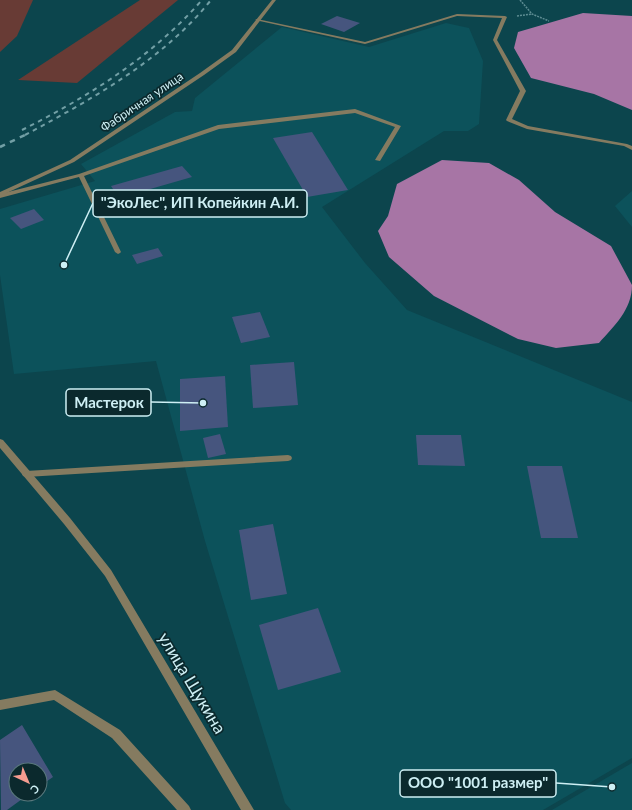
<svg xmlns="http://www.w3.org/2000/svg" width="632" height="810" viewBox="0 0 632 810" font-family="Lato,sans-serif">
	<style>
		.built { fill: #0c525b }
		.green { fill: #683b35 }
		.water { fill: #a775a5 }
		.building { fill: #46557e }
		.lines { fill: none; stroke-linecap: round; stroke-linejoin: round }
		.path { stroke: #5d8c92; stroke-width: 1.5; stroke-dasharray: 2 1; stroke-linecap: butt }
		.lane { fill: #857b60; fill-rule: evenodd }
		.street { fill: #857b60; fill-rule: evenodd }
		.rail-far1 { stroke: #729fa5; stroke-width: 2; stroke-dasharray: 4.5 4.5; stroke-linecap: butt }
		.rail { stroke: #729fa5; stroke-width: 2.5; stroke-dasharray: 5.5 5.5; stroke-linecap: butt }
		.labels { text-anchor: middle; stroke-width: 3.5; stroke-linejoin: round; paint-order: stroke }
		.far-street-label { font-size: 12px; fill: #ceeff4; stroke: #0b292d }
		.near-street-label { font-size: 17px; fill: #ceeff4; stroke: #0b292d }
		.leader { fill: none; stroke: #ceeff4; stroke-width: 1.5 }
		.callout-dot { fill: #ceeff4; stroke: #0b292d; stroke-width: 1.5 }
		.callout { fill: #0b292d; stroke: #ceeff4; stroke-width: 1.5 }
		.callout-label { font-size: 15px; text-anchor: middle; font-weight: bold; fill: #ceeff4 }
	</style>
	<rect width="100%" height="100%" fill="#0c454d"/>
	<g class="built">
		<polygon points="446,23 469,28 483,61 479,124 468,131 444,131 322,207 365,263 407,310 632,402 632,758 543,810 291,810 285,803 205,541 156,361 14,374 0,275 0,209 95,181 81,164 175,112 192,111 195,98 282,27 369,47"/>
		<polygon points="632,191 632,227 615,206"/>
		<polygon points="632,763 632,810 552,810"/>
	</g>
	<g class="green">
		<polygon points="0,0 33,0 17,36 0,52"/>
		<polygon points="140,0 178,0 77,83 18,80"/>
	</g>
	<g class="water">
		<polygon points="583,13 632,16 632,110 594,94 531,78 514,48 518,32"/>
		<path d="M442,160L489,163L519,180L555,212L611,246L632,285C632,310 614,326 599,343L556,348L518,339L434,296L389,257L378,231L388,216L397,184Z"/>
	</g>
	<g class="building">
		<polygon points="337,16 360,23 344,32 321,24"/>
		<polygon points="312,132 348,190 307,197 273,138"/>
		<polygon points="182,166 192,177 119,198 111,186"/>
		<polygon points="34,209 44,220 21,229 10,218"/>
		<polygon points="158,248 163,256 137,264 132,255"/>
		<polygon points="260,312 270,337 241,343 232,317"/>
		<polygon points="294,362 298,405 253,408 250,365"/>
		<polygon points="225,376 228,427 180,431 180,379"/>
		<polygon points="220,434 226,454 208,458 203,438"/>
		<polygon points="416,435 461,435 465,466 418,465"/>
		<polygon points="527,466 562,466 578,538 541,538"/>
		<polygon points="273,524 287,594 251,600 239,530"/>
		<polygon points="318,608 341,672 278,690 259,625"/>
		<polygon points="22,725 53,777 40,786 40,770 16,770 16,794 29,794 7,810 1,810 0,740"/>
	</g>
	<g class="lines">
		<g class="path">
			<polyline points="520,0 532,14 549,21"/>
			<polyline points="517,16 532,14"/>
		</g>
		<g class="lane">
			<polygon points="457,14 505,16 507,17 497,40 526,91 512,119 528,126 627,144 632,146 632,150 624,146 527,129 507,121 506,120 520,91 493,40 502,18 457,16 365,44 255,20 257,19 365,42"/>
			<polygon points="355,109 401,126 380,161 375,160 395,127 355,113 219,129 84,176 121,252 120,253 118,254 115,252 79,177 0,198 0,194 79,174 218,125"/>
			<polygon points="288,455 291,456 292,458 291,460 288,461 26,477 23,476 22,474 23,472 26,471"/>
		</g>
		<g class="street">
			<polygon points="272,0 276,0 236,52 204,75 74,162 0,196 0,192 70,160 200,73 232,50"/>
			<polygon points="0,439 3,440 70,518 111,570 254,810 241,810 105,576 64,524 0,448"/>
			<polygon points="55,690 120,730 189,806 191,810 177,810 112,738 54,700 0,710 0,700"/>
		</g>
		<g class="rail-far1">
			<path d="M22,130C88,97 153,56 202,0"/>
			<path d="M25,135C92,99 163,60 211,0"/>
		</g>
		<polyline class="rail" points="0,147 27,134"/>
	</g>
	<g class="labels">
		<g class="far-street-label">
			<text transform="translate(142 102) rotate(-34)" y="4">Фабричная улица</text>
		</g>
		<g class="near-street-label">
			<text transform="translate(192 683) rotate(59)" y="6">улица Щукина</text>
		</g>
	</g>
	<path class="leader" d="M64 265L93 203M203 403L151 402M612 787L556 783"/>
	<g class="callout-dot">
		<circle cx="64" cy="265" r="4"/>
		<circle cx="203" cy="403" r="4"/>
		<circle cx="612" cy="787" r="4"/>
	</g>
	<g class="callout">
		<rect x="93" y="190" width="214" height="27" rx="4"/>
		<rect x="66" y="389" width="85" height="27" rx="4"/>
		<rect x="400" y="770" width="156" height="27" rx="4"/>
	</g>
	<g class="callout-label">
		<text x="200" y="208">"ЭкоЛес", ИП Копейкин А.И.</text>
		<text x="109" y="408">Мастерок</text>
		<text x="478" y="788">ООО "1001 размер"</text>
	</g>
	<g transform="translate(28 782) rotate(136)"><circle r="19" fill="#0b292d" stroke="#59787d"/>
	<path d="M0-3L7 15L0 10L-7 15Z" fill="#f59c90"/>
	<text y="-6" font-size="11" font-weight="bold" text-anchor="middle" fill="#ceeff4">С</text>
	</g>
</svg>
